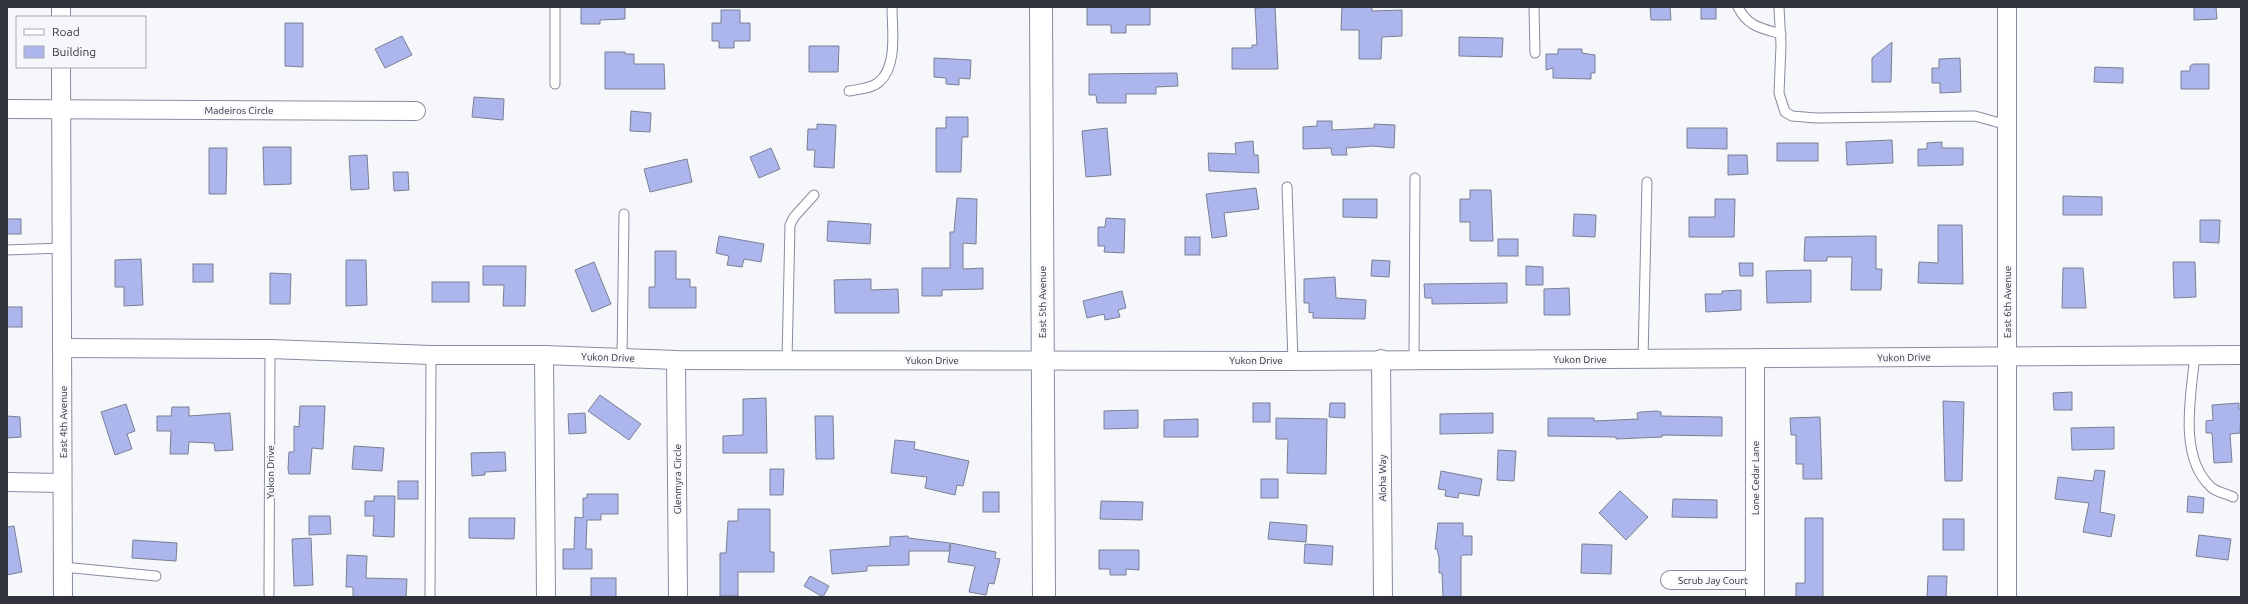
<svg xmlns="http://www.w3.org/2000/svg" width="2248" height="604" viewBox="0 0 2248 604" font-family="Ubuntu,sans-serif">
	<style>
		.building { fill: #acb6ec; stroke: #7b7f94 }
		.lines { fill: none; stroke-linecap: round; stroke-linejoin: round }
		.lane-casing { stroke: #888ca0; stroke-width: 11 }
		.street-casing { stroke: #888ca0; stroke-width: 20 }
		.secondary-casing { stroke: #888ca0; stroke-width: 24 }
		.lane { stroke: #fff; stroke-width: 9 }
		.street { stroke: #fff; stroke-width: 18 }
		.secondary { stroke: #fff; stroke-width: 22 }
		.labels { text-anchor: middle; stroke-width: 4; stroke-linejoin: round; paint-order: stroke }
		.street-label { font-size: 10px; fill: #31333c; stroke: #f6f7fb }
	</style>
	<rect width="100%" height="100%" fill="#f6f7fb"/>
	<g class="building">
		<polygon points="581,7 625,7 625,19 600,20 600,24 581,24"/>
		<polygon points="1087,7 1150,7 1150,25 1126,25 1126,33 1111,33 1111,25 1087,25"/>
		<polygon points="1275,7 1278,69 1232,69 1232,48 1252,48 1252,45 1257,45 1255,8"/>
		<polygon points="1342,7 1372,7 1372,11 1402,10 1402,36 1382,37 1381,59 1359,59 1359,30 1341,30"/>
		<polygon points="1650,7 1670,7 1671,20 1651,20"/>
		<rect x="1701" y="7" width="15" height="12"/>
		<polygon points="2194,7 2216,7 2217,19 2194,20"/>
		<polygon points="721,10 740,10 740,23 750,23 750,41 734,41 734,48 719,48 719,41 712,41 712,23 721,23"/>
		<polygon points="285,23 303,23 303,67 285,66"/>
		<polygon points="402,36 412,55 385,68 375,49"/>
		<polygon points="1459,37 1503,38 1502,57 1459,56"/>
		<polygon points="1892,42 1891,82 1872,82 1872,58"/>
		<polygon points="809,46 839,46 838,72 809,72"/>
		<polygon points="1558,49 1582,49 1582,53 1595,55 1595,73 1591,73 1591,79 1553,78 1553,68 1546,70 1546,54 1558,54"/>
		<polygon points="605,52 625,52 625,54 634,54 634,64 664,64 665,89 605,89"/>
		<polygon points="934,58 971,60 970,79 959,78 959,85 946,84 946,78 934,77"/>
		<polygon points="1960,58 1961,92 1940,93 1940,83 1932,83 1932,68 1939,68 1939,59"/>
		<polygon points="2193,64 2209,64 2209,89 2181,89 2181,71 2190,71 2190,66"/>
		<polygon points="2095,67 2123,68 2123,83 2094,82"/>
		<polygon points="1177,73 1178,86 1156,87 1156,94 1126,94 1126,103 1097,103 1096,95 1089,95 1089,74"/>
		<polygon points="474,97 504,99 503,120 472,117"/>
		<polygon points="631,111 651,113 650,132 630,131"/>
		<polygon points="946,117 968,117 968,137 962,137 961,172 936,172 936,128 946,128"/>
		<polygon points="1317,121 1332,121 1332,130 1374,128 1374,124 1395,125 1394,148 1373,146 1346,148 1347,155 1332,155 1331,148 1303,149 1303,127 1317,126"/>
		<polygon points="817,124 836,125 834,168 814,167 815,150 807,150 808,129 817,129"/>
		<polygon points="1107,128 1111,175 1086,177 1082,131"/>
		<polygon points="1687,128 1727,128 1727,149 1687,148"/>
		<polygon points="1892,140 1893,163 1847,165 1846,142"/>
		<polygon points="1253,141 1254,155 1258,155 1259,173 1209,171 1208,153 1236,154 1235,143"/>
		<polygon points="1942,142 1942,148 1963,148 1963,165 1918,166 1918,149 1927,149 1927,143"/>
		<rect x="1777" y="143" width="41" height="18"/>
		<polygon points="263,147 291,147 291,184 264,185"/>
		<polygon points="209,148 227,148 226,194 209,194"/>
		<polygon points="771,148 780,169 759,178 750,157"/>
		<polygon points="367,155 369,189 351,190 349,156"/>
		<polygon points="1728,155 1747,155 1748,174 1728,175"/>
		<polygon points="687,159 692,182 650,192 644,169"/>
		<polygon points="393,172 408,172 409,190 394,191"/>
		<polygon points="1256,188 1259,209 1224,213 1227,236 1212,238 1206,194"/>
		<polygon points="1470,190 1491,190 1493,241 1470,241 1470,222 1460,222 1460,199 1470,199"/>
		<polygon points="2063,196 2102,197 2102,215 2063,215"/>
		<polygon points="957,198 977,199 976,244 963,243 963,269 983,268 983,289 942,290 942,296 922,296 922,268 950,268 950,232 954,232"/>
		<polygon points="1343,199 1377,199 1377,218 1343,217"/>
		<polygon points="1715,199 1735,199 1734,237 1689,237 1689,217 1715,217"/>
		<polygon points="1574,214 1596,215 1595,237 1573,236"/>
		<polygon points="1106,218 1125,219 1124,253 1104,252 1105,246 1098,246 1098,227 1105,227"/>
		<rect x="7" y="219" width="14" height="15"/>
		<polygon points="2200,220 2220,220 2219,243 2200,242"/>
		<polygon points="828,221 871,224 870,244 827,241"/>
		<polygon points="1938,225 1962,225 1963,284 1918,283 1919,262 1938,263"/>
		<polygon points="719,236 764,244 761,262 744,259 742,267 727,265 729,256 716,253"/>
		<polygon points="1876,236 1876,269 1882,269 1881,290 1851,290 1852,257 1827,257 1827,261 1804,261 1805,237"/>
		<rect x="1185" y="237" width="15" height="18"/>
		<rect x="1498" y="239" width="20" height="17"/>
		<polygon points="655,251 676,251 676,279 690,279 690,287 696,287 696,308 649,308 649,287 655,287"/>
		<polygon points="141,259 143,305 124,306 124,287 115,287 115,260"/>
		<polygon points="346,260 366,260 367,305 346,306"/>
		<polygon points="1372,260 1390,261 1389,277 1371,276"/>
		<polygon points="594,262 611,304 592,312 575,270"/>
		<polygon points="2173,262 2195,262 2196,297 2174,298"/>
		<polygon points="1739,263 1753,263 1753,276 1740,276"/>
		<rect x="193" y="264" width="20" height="18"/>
		<polygon points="483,266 526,266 525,306 503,306 504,285 483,285"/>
		<polygon points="1526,266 1543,267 1543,285 1526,285"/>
		<polygon points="2063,268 2083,268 2086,308 2062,308"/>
		<polygon points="1811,270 1811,302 1767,303 1766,271"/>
		<polygon points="270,273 291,274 290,304 270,304"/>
		<polygon points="1335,277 1336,298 1366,300 1365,319 1313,318 1313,312 1309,313 1309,303 1304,303 1304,279"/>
		<polygon points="871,279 871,290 898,289 899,313 835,313 834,280"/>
		<rect x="432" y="282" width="37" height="20"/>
		<polygon points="1507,283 1507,303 1432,304 1432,298 1425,298 1424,284"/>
		<polygon points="1569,288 1570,315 1544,315 1544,289"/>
		<polygon points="1741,290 1741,310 1706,312 1705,294 1722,294 1722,291"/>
		<polygon points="1122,291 1126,308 1118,310 1120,317 1105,320 1104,314 1087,318 1083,301"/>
		<rect x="7" y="307" width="15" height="20"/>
		<polygon points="2072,392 2072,410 2054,410 2053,393"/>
		<polygon points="600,395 641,424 629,440 588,411"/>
		<polygon points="766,398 767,453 723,453 723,436 743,435 743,399"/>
		<polygon points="1943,401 1964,402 1962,481 1945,481"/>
		<rect x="1253" y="403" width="17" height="19"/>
		<polygon points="1330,403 1345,403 1345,418 1329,417"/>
		<polygon points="2239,403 2239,409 2241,409 2240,433 2230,434 2232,462 2214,463 2212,433 2206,433 2206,421 2213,420 2212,405"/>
		<polygon points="126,404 135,431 127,434 132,449 115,455 101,412"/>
		<polygon points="300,406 325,406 323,449 312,448 310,474 289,474 288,469 289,452 294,452 294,426 299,427"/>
		<polygon points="172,407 189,407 189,416 230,413 233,450 215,451 214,443 189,442 188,454 170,454 171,431 157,431 157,416 171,416"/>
		<polygon points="1138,410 1138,428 1104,429 1104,411"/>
		<polygon points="1657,411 1661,412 1661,416 1722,417 1722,436 1662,435 1662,437 1616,439 1616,437 1548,436 1548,418 1594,418 1594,421 1638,419 1637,413 1641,412"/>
		<polygon points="585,413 586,433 569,434 568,414"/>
		<polygon points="1493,413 1493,433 1440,434 1440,414"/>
		<polygon points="7,416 20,417 21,437 7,438"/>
		<polygon points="815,416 833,416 834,459 816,459"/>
		<polygon points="1820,417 1822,479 1803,479 1803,464 1796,464 1796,435 1791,435 1790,418"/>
		<polygon points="1276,418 1327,419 1326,474 1287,473 1288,439 1276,439"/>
		<polygon points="1198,419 1198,437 1164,437 1164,420"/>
		<polygon points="2114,427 2114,449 2072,450 2071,428"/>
		<polygon points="895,440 915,442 914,449 969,461 963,486 957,485 955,495 925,488 927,477 891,473"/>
		<polygon points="354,446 384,448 382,471 352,469"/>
		<polygon points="1498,450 1516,451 1514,481 1497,480"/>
		<polygon points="505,452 506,471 485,472 485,475 472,476 471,453"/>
		<polygon points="770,469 784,469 783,495 770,495"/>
		<polygon points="2095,470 2105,471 2100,512 2115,515 2111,537 2083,532 2089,503 2055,499 2058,477 2093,481"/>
		<polygon points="1441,471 1482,479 1479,496 1459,493 1458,498 1445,496 1446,490 1438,489"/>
		<rect x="1261" y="479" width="17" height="19"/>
		<rect x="398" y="481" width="20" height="18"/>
		<polygon points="1620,491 1648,517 1626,540 1599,513"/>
		<rect x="983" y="492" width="16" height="20"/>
		<polygon points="587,494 618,494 618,514 601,514 601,520 587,520 586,549 592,549 592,569 563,569 563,549 574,549 575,517 583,518 583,498 587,498"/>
		<polygon points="374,496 395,496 394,537 373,536 374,516 365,516 365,501 374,501"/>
		<polygon points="2188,496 2204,498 2203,513 2187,512"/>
		<polygon points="1673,499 1717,500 1717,518 1672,517"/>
		<polygon points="1101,501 1143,502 1142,520 1100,519"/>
		<polygon points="738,509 770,509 770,552 774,552 774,572 738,572 738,596 720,596 720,553 726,553 728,521 738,521"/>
		<polygon points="309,516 330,516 331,534 309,535"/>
		<polygon points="469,518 515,518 514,539 469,538"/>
		<polygon points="1805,518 1823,518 1823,597 1796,597 1796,583 1805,583"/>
		<rect x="1943" y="519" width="21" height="31"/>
		<polygon points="1270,522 1307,525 1306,542 1268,539"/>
		<polygon points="1438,523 1463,523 1463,536 1472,536 1472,555 1463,555 1461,557 1461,597 1443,597 1442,573 1439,573 1439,558 1437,549 1435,549"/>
		<polygon points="14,526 22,572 7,575 7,527"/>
		<polygon points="2199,535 2231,539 2228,560 2196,556"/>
		<polygon points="908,536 908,538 950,543 949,551 909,551 909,565 867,566 867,571 832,574 830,550 890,546 890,537"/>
		<polygon points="311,538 313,585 294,586 292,539"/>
		<polygon points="133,540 177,543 176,561 132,558"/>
		<polygon points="951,543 996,552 995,558 1000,559 994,584 989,583 986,595 969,592 975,566 948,562"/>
		<polygon points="1305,544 1333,546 1332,565 1304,563"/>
		<polygon points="1582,544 1612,545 1611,574 1581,573"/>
		<polygon points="1099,550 1139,550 1139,570 1126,569 1126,575 1110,575 1110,569 1099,569"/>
		<polygon points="347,555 367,556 366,578 407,579 406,597 353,597 353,587 346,587"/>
		<polygon points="810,576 829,586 823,597 804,586"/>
		<polygon points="1928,576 1947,576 1946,597 1927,597"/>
		<rect x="591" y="578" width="25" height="19"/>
	</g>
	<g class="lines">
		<g class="lane-casing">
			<g id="lane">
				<polyline points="555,7 555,84"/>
				<polyline points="1534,7 1535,53"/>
				<path d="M1738,7C1748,27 1761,28 1781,34"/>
				<polyline points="1779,7 1781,45 1779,93 1785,112 1792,116 1816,118 1975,116 2007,125"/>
				<path d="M849,91C859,89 871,89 879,82C898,66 892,29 892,7"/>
				<polyline points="1287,187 1293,361"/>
				<polyline points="7,250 62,248"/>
				<path d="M2195,355C2191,395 2178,457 2211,487C2216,492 2227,494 2233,497"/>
				<polyline points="622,358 624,214"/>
				<polyline points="1414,359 1415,178"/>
				<polyline points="1643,359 1647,182"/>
				<polyline points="787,360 790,225 794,217 814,195"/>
				<polyline points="63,567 156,576"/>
				<polyline points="269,594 270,349"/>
				<polyline points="430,597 431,355"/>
			</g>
		</g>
		<g class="street-casing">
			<g id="street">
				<polyline points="61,7 61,17"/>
				<polyline points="2007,7 2007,597"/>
				<polyline points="61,67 63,597"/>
				<polyline points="7,109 416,111"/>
				<polyline points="63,348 270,349 431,355 544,355 676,360 1293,361 2241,355"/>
				<polyline points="544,355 546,597"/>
				<polyline points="1381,359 1383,597"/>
				<polyline points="1755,359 1755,597"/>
				<polyline points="676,360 678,597"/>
				<polyline points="7,482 62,483"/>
				<polyline points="1670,580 1755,580"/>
			</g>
		</g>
		<g class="secondary-casing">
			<polyline id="secondary" points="1041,7 1044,597"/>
		</g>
		<use href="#lane" class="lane"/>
		<use href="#street" class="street"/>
		<use href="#secondary" class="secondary"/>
	</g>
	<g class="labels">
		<g class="street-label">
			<text x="239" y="114">Madeiros Circle</text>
			<text transform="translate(1042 302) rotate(-90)" y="4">East 5th Avenue</text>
			<text transform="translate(2007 302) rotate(-90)" y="4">East 6th Avenue</text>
			<text transform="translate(608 357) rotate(2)" y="4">Yukon Drive</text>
			<text transform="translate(1904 357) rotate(-1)" y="4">Yukon Drive</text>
			<text x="1580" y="363">Yukon Drive</text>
			<text x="932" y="364">Yukon Drive</text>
			<text x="1256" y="364">Yukon Drive</text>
			<text transform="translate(63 422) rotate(-90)" y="4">East 4th Avenue</text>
			<text transform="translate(270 472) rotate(-90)" y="4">Yukon Drive</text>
			<text transform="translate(1382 478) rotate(-90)" y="4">Aloha Way</text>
			<text transform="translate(1755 478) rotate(-90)" y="4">Lone Cedar Lane</text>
			<text transform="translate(677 479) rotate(-90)" y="4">Glenmyra Circle</text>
			<text x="1713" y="584">Scrub Jay Court</text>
		</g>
	</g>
	<rect width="2248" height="604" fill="none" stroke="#31333c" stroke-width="16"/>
	<rect x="16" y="16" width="130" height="52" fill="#f6f7fb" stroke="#a7a9af"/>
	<rect x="24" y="29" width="20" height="6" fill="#ffffff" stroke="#a7a9af"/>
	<text x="52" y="36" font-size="12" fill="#31333c">Road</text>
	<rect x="24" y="46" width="20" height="12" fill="#acb6ec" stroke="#a7a9af"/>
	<text x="52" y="56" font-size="12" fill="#31333c">Building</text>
</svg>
